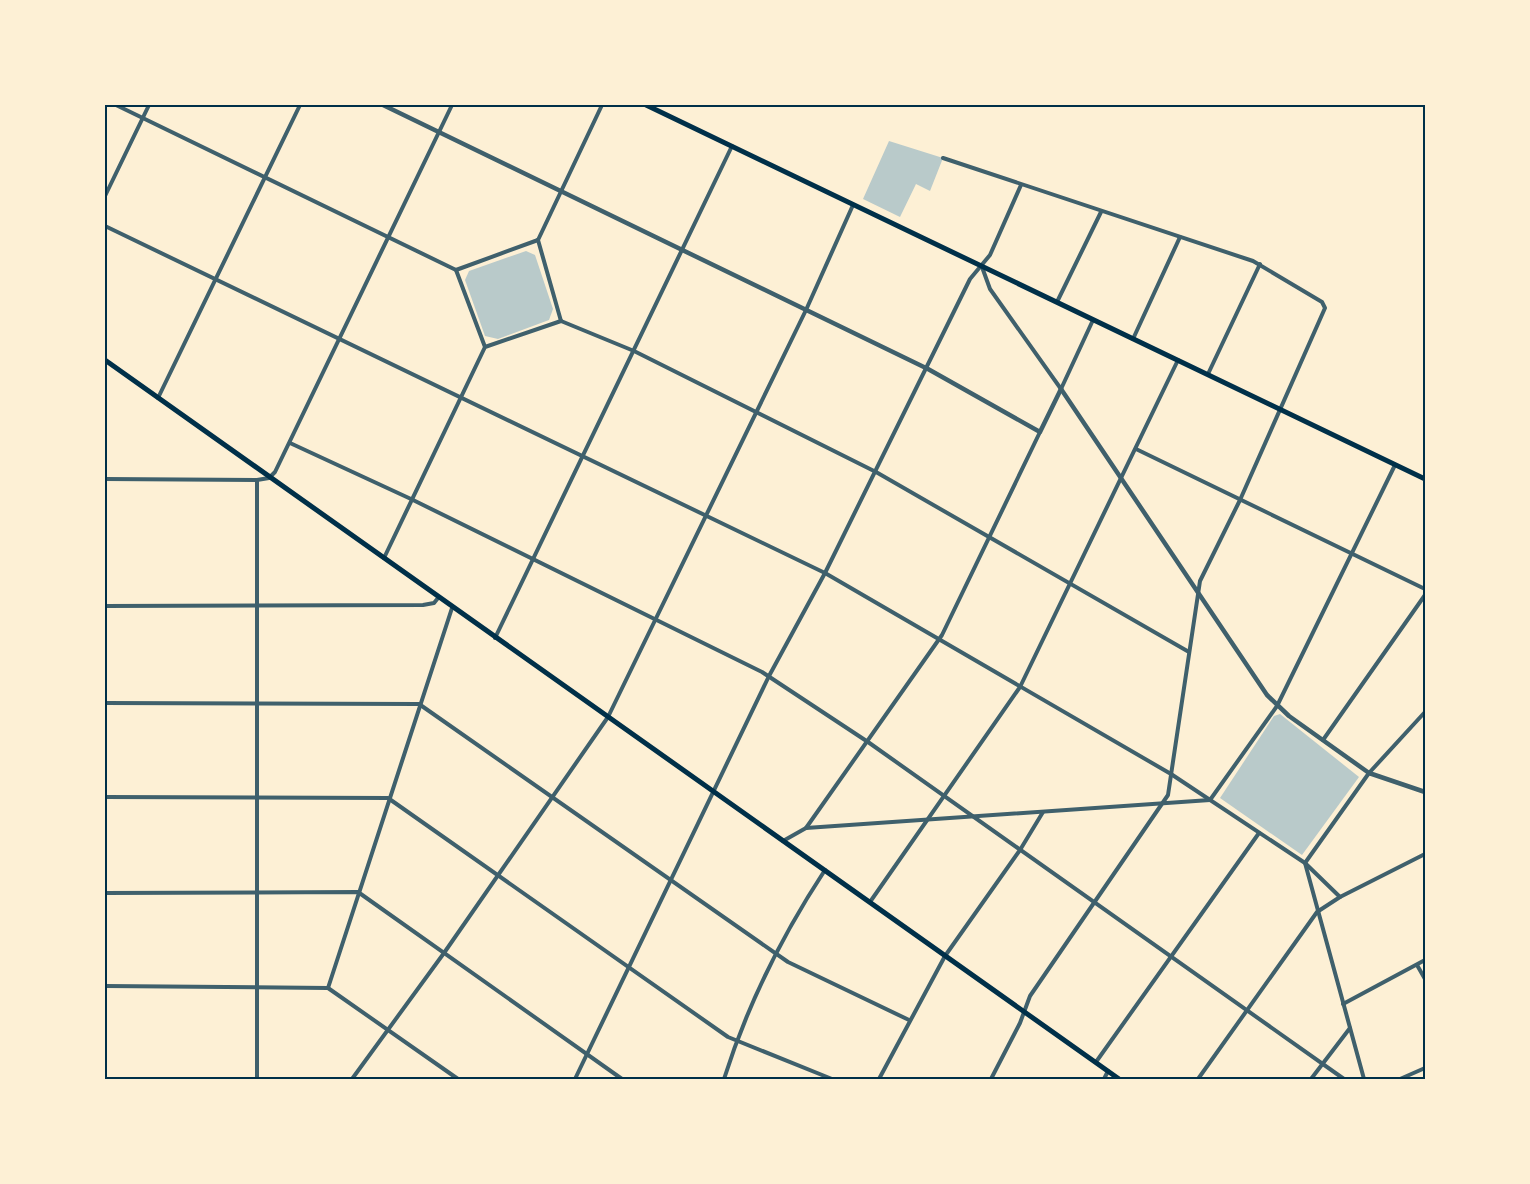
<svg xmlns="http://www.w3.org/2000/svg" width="1530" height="1184" viewBox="0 0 1530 1184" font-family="Commissioner,sans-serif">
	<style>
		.green { fill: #b9caca }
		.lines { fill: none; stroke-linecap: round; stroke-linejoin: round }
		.minor { stroke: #3f606c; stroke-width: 4 }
		.tertiary { stroke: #3f606c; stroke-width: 4.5 }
		.secondary { stroke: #003049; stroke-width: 5 }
		.neatline { fill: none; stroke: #003049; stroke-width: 2 }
	</style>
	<rect width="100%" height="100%" fill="#fdf0d5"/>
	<g class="green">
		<polygon points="889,141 943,158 930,191 916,184 900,217 863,199"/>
		<polygon points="526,251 535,255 553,309 549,320 498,339 485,336 465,280 469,271"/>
		<polygon points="1280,714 1359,777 1302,855 1220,798 1274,716"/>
	</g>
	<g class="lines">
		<g class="minor">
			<polyline points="116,105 456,270 538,240"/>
			<polyline points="943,158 1253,261 1322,302 1325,308 1240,500 1200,581 1168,795 1030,996 1020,1023 991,1079"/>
			<polyline points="105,196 149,105"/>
			<polyline points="105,226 825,573 1171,774 1305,863 1340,897"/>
			<polyline points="538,240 602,105"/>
			<polyline points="538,240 561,321"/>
			<polyline points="982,267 990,289 1061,389 1093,320"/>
			<polyline points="456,270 485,347"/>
			<polyline points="1057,302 1101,212"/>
			<polyline points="561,321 634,351 876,472 1189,652"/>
			<polyline points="1133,339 1180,237"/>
			<polyline points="1208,374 1260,264"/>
			<polyline points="158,398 300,105"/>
			<polyline points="290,443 411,499 762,672 868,742 1344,1079"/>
			<polyline points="1136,449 1425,589"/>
			<polyline points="105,479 257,480 269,478 275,472 452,105"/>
			<polyline points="384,558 485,347 561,321"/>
			<polyline points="105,606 423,605 434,603 438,598"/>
			<polyline points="495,638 732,146"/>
			<polyline points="105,703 419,704 788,962 909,1020"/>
			<polyline points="1323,740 1425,595"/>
			<polyline points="105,797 388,798 728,1037 832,1079"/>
			<polyline points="806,828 1210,800 1277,706 1395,465"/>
			<polyline points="783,841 806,828 942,635 1040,432"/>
			<polyline points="105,893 358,892 622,1079"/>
			<polyline points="870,902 1020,687 1178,360"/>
			<polyline points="1417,965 1425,979"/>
			<polyline points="105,986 328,988 458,1079"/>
			<polyline points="328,988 452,608"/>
			<polyline points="1343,1004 1425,960"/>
			<polyline points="1096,1062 1259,833"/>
			<polyline points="257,1079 257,480"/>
			<polyline points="352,1079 444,953 608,717 806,310 853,205"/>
			<polyline points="575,1079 769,676 825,573 970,279 990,255 1021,185"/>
			<path d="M724,1079C747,1006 783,934 825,870"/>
			<polyline points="879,1079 945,956 1020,850 1043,812"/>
			<polyline points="1104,1079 1108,1071"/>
			<polyline points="1198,1079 1317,912 1340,897 1425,854"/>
			<polyline points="1311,1079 1350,1028"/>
			<polyline points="1364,1079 1305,863 1369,773 1425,712"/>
			<polyline points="1400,1079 1425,1068"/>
		</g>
		<g class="tertiary">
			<polyline points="383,105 928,369 1040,432 1061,389"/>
			<polyline points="1061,389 1267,695 1289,716 1369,773 1425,792"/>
		</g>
		<g class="secondary">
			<polyline points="646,105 1425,479"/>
			<polyline points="105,360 1119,1079"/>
		</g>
	</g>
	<rect width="1530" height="1184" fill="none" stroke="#fdf0d5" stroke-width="213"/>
	<rect x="106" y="106" width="1318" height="972" class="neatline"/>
</svg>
